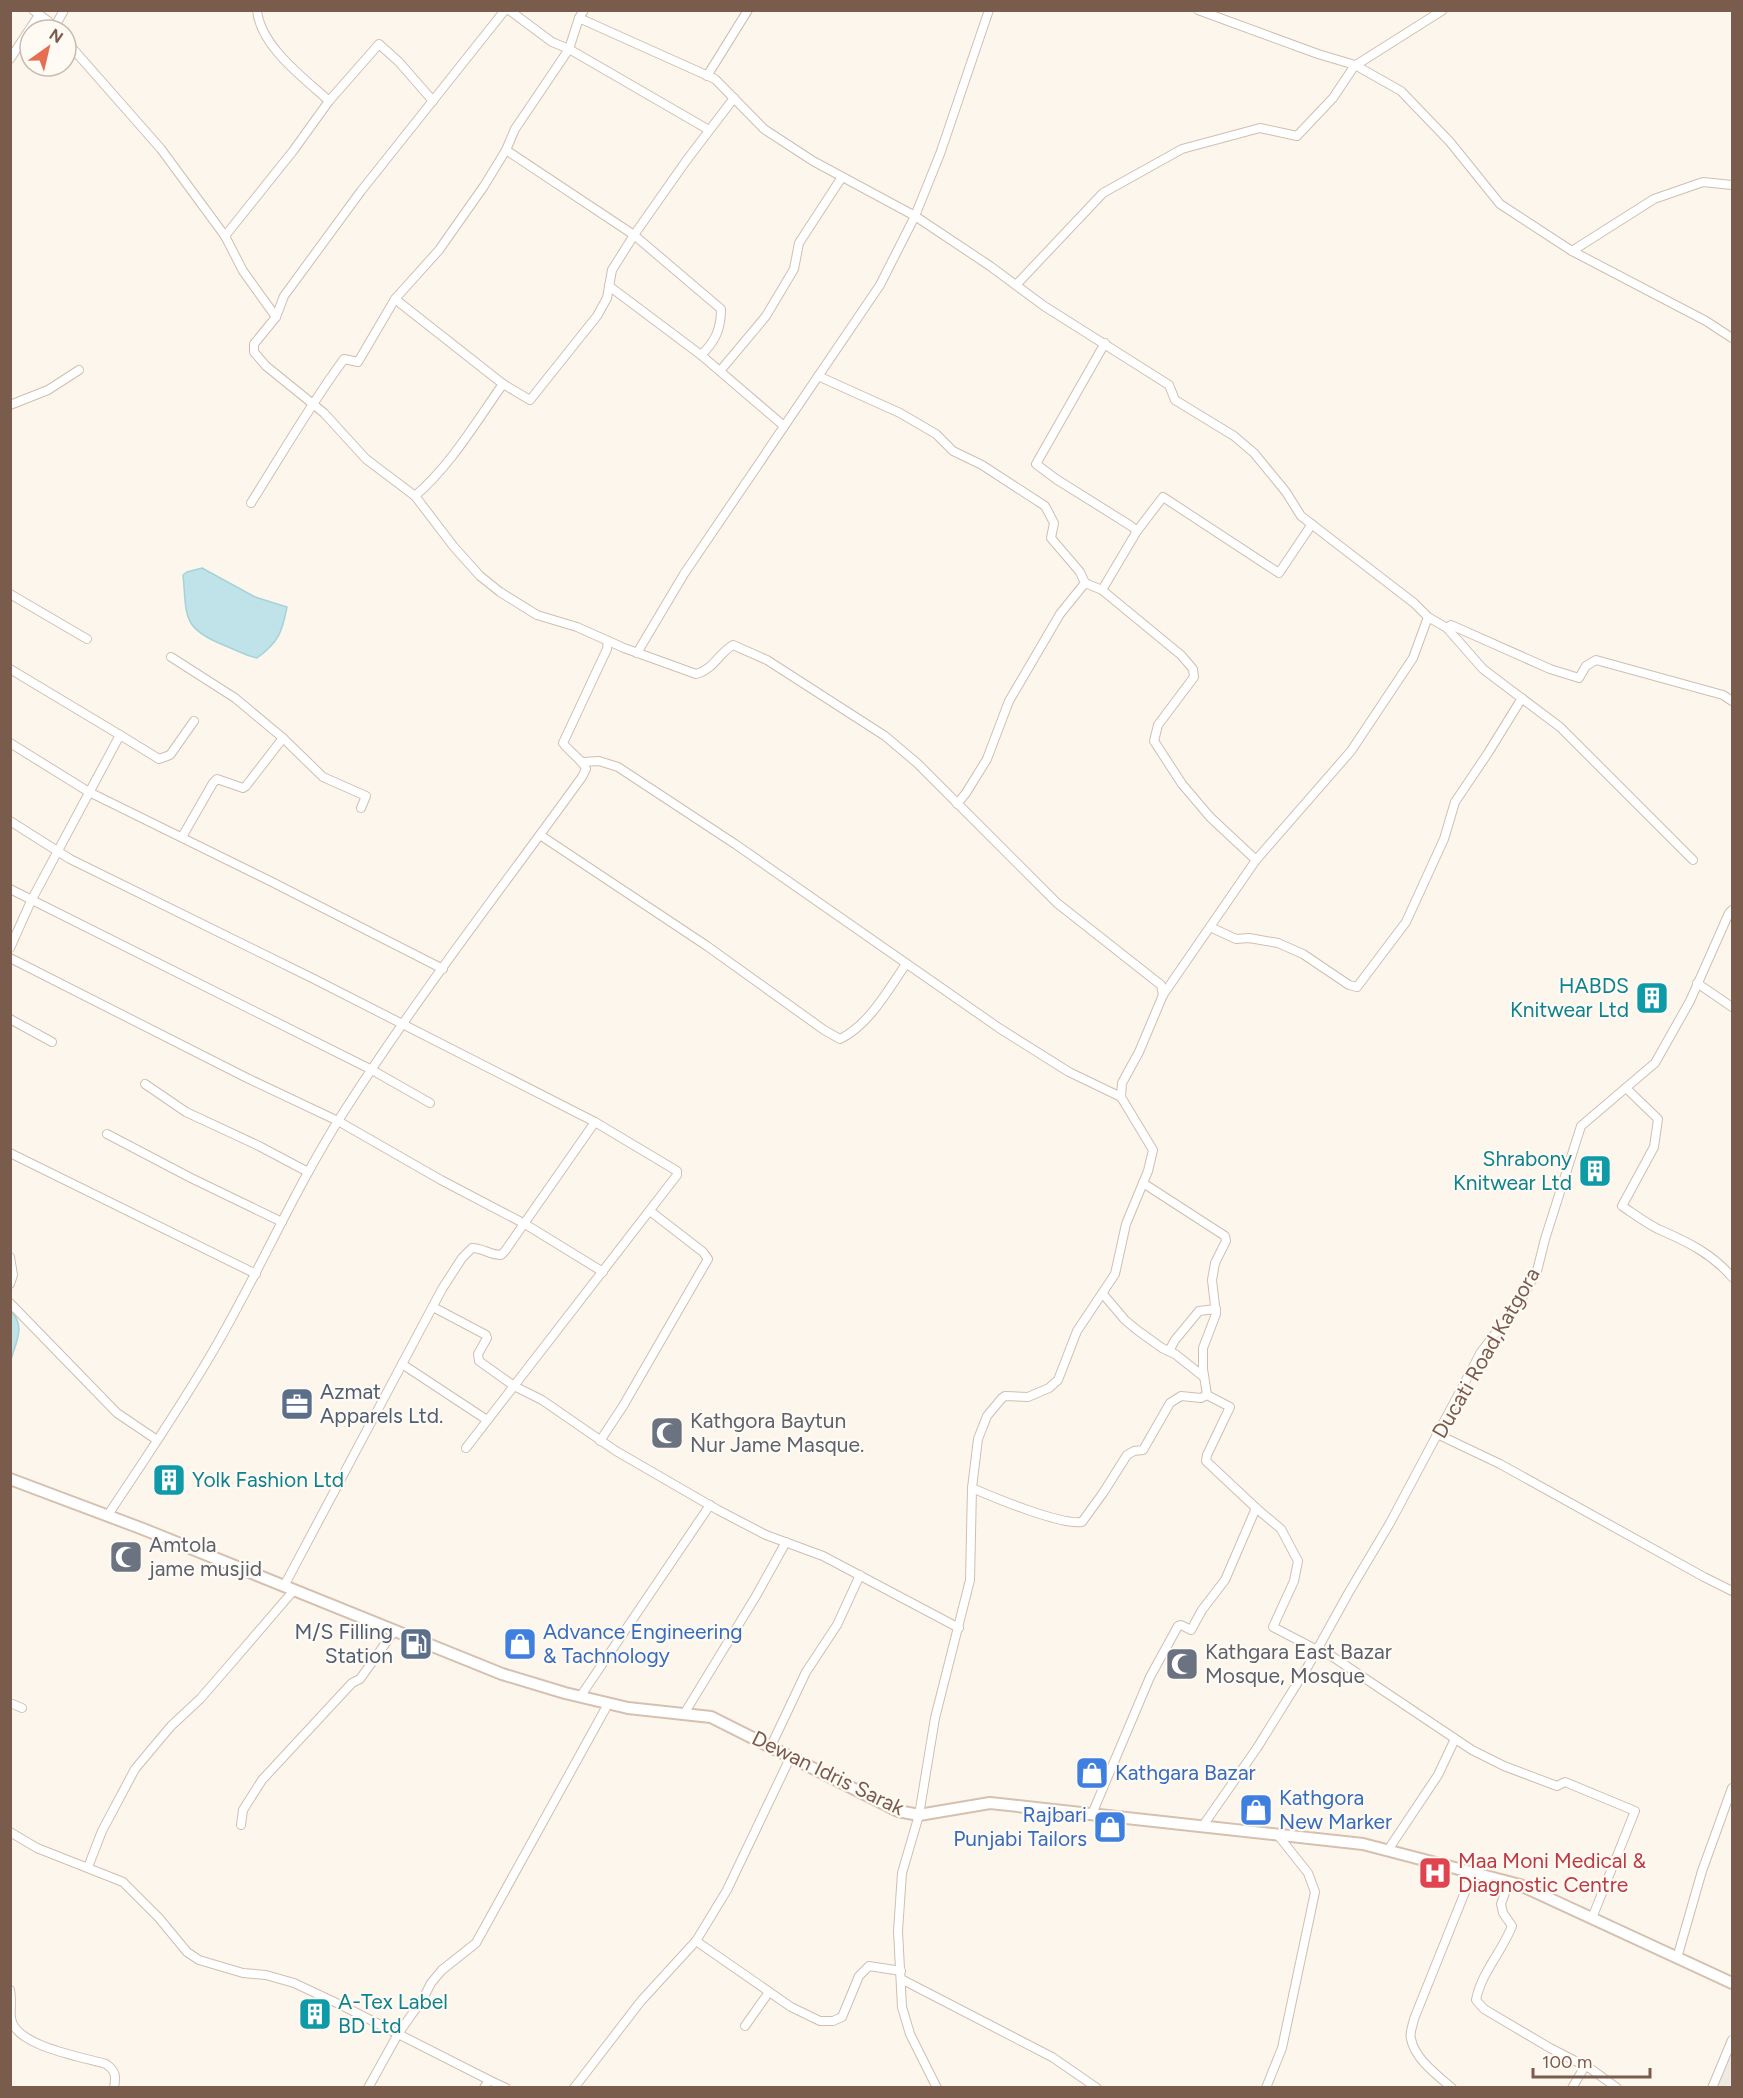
<svg xmlns="http://www.w3.org/2000/svg" width="1743" height="2098" viewBox="0 0 1743 2098" font-family="Figtree,sans-serif">
	<style>
		.industrial { fill: #efe9e4 }
		.water { fill: #bfe3e8; stroke: #a5d3da; stroke-width: 1.5 }
		.lines { fill: none; stroke-linecap: round; stroke-linejoin: round }
		.minor-casing { stroke: #d1beb0; stroke-width: 10 }
		.secondary-casing { stroke: #d6c0b0; stroke-width: 14 }
		.minor { stroke: #fff; stroke-width: 8 }
		.secondary { stroke: #fff; stroke-width: 10 }
		.labels { text-anchor: middle; stroke-width: 4.5; stroke-linejoin: round; paint-order: stroke }
		.culture-label { font-size: 21px; fill: #0d838f; stroke: #fffaf3; text-anchor: end }
		.street-label { font-size: 21px; fill: #7a5c4d; stroke: #fffaf3 }
		.service-label { font-size: 21px; fill: #4e5e75; stroke: #fffaf3; text-anchor: start }
		.worship-label { font-size: 21px; fill: #5b616d; stroke: #fffaf3; text-anchor: start }
		.shop-label { font-size: 21px; fill: #366cbe; stroke: #fffaf3; text-anchor: start }
		.health-label { font-size: 21px; fill: #be3a42; stroke: #fffaf3; text-anchor: start }
	</style>
	<rect width="100%" height="100%" fill="#fdf6ec"/>
	<polygon class="industrial" points="1732,2045 1732,2087 1713,2087"/>
	<g class="water">
		<path d="M202,568L255,597L287,607C282,632 279,642 257,658C244,655 234,649 221,644C181,627 187,615 183,575L187,572Z"/>
		<path d="M11,1311C26,1327 16,1341 11,1360Z"/>
	</g>
	<g class="lines">
		<g class="minor-casing">
			<g id="minor">
				<polyline points="33,10 48,21 56,30"/>
				<path d="M257,10C260,46 304,78 329,101"/>
				<path d="M505,10L361,191L284,296L276,317L254,344V352L266,366L324,413L366,459L415,496L454,547L480,576L500,592L537,615L577,627L624,648L696,674C713,670 719,653 733,645L767,660L885,736L917,763L1057,903L1161,985L1163,995"/>
				<polyline points="509,10 552,42 569,49 709,130"/>
				<polyline points="1198,10 1318,54 1355,65 1401,91 1450,142 1500,204 1572,251 1706,321 1732,338"/>
				<polyline points="579,18 715,79 764,129 813,161 915,216 990,266 1044,306 1169,385 1175,400 1234,436 1254,453 1286,492 1301,516 1414,603 1428,617 1447,628 1451,625 1550,669 1579,678 1586,666 1596,660 1723,695 1732,701"/>
				<polyline points="54,28 64,10"/>
				<polyline points="66,41 161,149 225,236"/>
				<polyline points="10,59 39,15"/>
				<polyline points="1356,65 1443,10"/>
				<polyline points="707,76 748,10"/>
				<path d="M506,150L634,235L721,309C721,328 716,341 701,355"/>
				<polyline points="1572,251 1654,199 1703,182 1732,185"/>
				<polyline points="1016,285 1103,193 1182,149 1260,128 1297,136 1333,98 1355,65"/>
				<polyline points="609,286 701,355 784,426"/>
				<path d="M395,299L503,384C476,422 451,465 415,496"/>
				<polyline points="276,317 243,271 225,236 293,151 329,101 379,44 399,62 433,101"/>
				<polyline points="720,371 766,316 794,269 799,243 842,177"/>
				<polyline points="818,376 900,413 936,434 953,451 982,465 1045,506 1054,523 1051,538 1080,572 1085,583 1060,614 1009,701 987,759 966,793 957,804"/>
				<polyline points="503,384 530,400 597,316 607,298 612,270 634,235 686,161 734,98"/>
				<polyline points="10,405 48,390 79,370"/>
				<path d="M251,503C282,454 310,405 344,359L358,362L395,299L439,250L484,186L506,150L515,129L569,49L579,18L584,10"/>
				<polyline points="1137,531 1163,497 1279,573 1312,524"/>
				<polyline points="1085,583 1102,590 1181,655 1193,669 1194,677 1158,725 1154,741 1182,784 1210,817 1256,860"/>
				<polyline points="1102,590 1137,531 1131,526 1056,479 1036,464 1105,343"/>
				<polyline points="10,594 87,639"/>
				<polyline points="1447,628 1483,669 1560,727 1693,860"/>
				<polyline points="637,653 684,574 880,285 915,216 940,154 989,10"/>
				<polyline points="171,657 235,698 283,738"/>
				<polyline points="10,669 120,735 31,901 10,948"/>
				<polyline points="120,735 159,759 170,755 194,721"/>
				<polyline points="10,743 89,792 270,881 443,969"/>
				<polyline points="583,762 599,761 618,767 735,844 999,1028 1069,1072 1121,1097"/>
				<polyline points="10,821 70,859 314,979 595,1122 677,1171 677,1175 466,1448"/>
				<path d="M540,835L707,946L824,1030L840,1039C869,1025 888,990 906,964"/>
				<polyline points="182,837 213,783 217,779 243,788 246,786 283,738 323,777 366,796 361,808"/>
				<polyline points="10,889 372,1070 430,1103"/>
				<polyline points="1210,927 1236,939 1249,938 1278,943 1303,954 1349,985 1357,987 1406,922 1444,839 1455,802 1488,753 1522,698"/>
				<polyline points="10,958 247,1078 338,1121 441,1180 525,1224 603,1272"/>
				<polyline points="1697,983 1732,1007"/>
				<polyline points="10,1019 52,1042"/>
				<polyline points="145,1084 186,1112 259,1146 308,1172"/>
				<path d="M1626,1088L1658,1119L1654,1147L1622,1206C1634,1214 1646,1223 1658,1229C1688,1242 1711,1253 1732,1277"/>
				<polyline points="107,1134 191,1178 282,1222"/>
				<polyline points="10,1153 256,1274"/>
				<polyline points="1143,1183 1225,1236 1226,1241 1215,1263 1212,1280 1216,1314 1203,1348 1203,1369 1207,1395 1230,1407 1207,1455 1206,1461 1256,1508 1281,1529 1298,1561 1294,1581 1273,1627 1317,1650"/>
				<polyline points="10,1257 13,1275 10,1284"/>
				<polyline points="1103,1294 1125,1320 1137,1330 1162,1348 1175,1354 1204,1377"/>
				<polyline points="10,1303 117,1413 157,1440"/>
				<polyline points="433,1307 486,1335 487,1338 478,1354 479,1361 514,1386 542,1400 616,1451 718,1510 766,1535 823,1556 959,1628"/>
				<polyline points="1169,1351 1175,1340 1199,1311 1216,1309"/>
				<polyline points="402,1364 487,1420"/>
				<polyline points="1437,1434 1500,1464 1704,1577 1732,1591"/>
				<polyline points="600,1441 623,1406 708,1259 703,1252 650,1211"/>
				<path d="M972,1488C995,1498 1060,1525 1082,1522L1103,1493L1127,1455L1134,1451L1143,1450L1170,1403L1181,1396L1201,1398L1207,1395"/>
				<path d="M108,1515C141,1465 175,1415 206,1363C255,1282 292,1193 343,1113C417,997 502,888 582,777L586,769C581,758 570,753 563,743L607,649L608,641"/>
				<path d="M284,1586L442,1289L462,1258L472,1248C483,1248 490,1255 501,1255L505,1251L595,1122"/>
				<polyline points="1318,1647 1472,1750 1504,1766 1557,1786 1565,1782 1635,1811 1592,1918"/>
				<polyline points="580,1697 710,1505"/>
				<polyline points="10,1703 22,1708"/>
				<polyline points="684,1714 756,1596 786,1542"/>
				<polyline points="771,1746 806,1672 837,1625 860,1575"/>
				<polyline points="1092,1814 1150,1677 1178,1626 1181,1625 1191,1630 1202,1610 1225,1580 1256,1508"/>
				<polyline points="241,1825 243,1810 262,1780 352,1683 360,1679 395,1630"/>
				<polyline points="1202,1827 1257,1748 1308,1666 1349,1592 1390,1523 1481,1352 1521,1300 1537,1271 1545,1239 1581,1126 1655,1063 1690,1001 1729,913 1732,910"/>
				<polyline points="10,1832 37,1848 123,1882 159,1918 187,1952 199,1960 243,1973 266,1975 294,1983 341,2005 489,2080"/>
				<polyline points="1388,1850 1438,1775 1455,1739"/>
				<polyline points="88,1867 102,1831 135,1769 171,1726 200,1699 227,1668 294,1590"/>
				<path d="M1509,1882L1501,1904L1503,1913L1512,1926C1502,1952 1481,1973 1476,2000L1484,2009L1550,2048L1591,2069L1617,2088"/>
				<polyline points="696,1941 791,2007 820,2021 833,2021 842,2017 859,1976 869,1966 901,1971"/>
				<polyline points="1677,1958 1702,1871 1732,1788"/>
				<polyline points="901,1979 1052,2057 1097,2088"/>
				<path d="M10,1990C12,1999 10,2008 11,2018C14,2046 83,2057 106,2064C116,2071 116,2076 114,2088"/>
				<polyline points="745,2026 769,1992"/>
				<polyline points="368,2088 398,2034 424,1997 431,1983 442,1970 476,1943 608,1704"/>
				<polyline points="484,2088 489,2080 506,2088"/>
				<polyline points="574,2088 641,2001 696,1941 727,1890 791,1756"/>
				<polyline points="937,2088 910,2034 902,2007 898,1931 902,1873 919,1815 935,1718 970,1580 972,1488 978,1439 987,1416 1002,1398 1005,1396 1028,1397 1049,1388 1058,1380 1077,1331 1115,1274 1126,1224 1148,1171 1153,1150 1121,1097 1122,1083 1139,1052 1163,995 1256,860 1351,751 1413,658 1428,617"/>
				<polyline points="1266,2088 1282,2048 1315,1892 1308,1873 1277,1834"/>
				<path d="M1452,2088C1437,2075 1415,2059 1411,2039C1409,2033 1413,2025 1414,2019L1473,1872"/>
				<polyline points="1572,2088 1585,2066"/>
				<polyline points="1712,2088 1732,2040"/>
			</g>
		</g>
		<g class="secondary-casing">
			<polyline id="secondary" points="10,1479 143,1529 502,1674 565,1693 628,1708 711,1717 898,1811 919,1815 990,1803 1363,1844 1520,1885 1732,1983"/>
		</g>
		<use href="#minor" class="minor"/>
		<use href="#secondary" class="secondary"/>
	</g>
	<defs>
		<g id="building-square" transform="scale(1.725)"><rect x="-9" y="-9" width="18" height="18" rx="4" fill="#0f9aa8" stroke="#fffaf3"/><path d="M-4-6H4V6H1V3H-1V6H-4ZM-2.5-4.3h1.7v1.8h-1.7ZM.8-4.3h1.7v1.8H.8ZM-2.5-1h1.7V.8h-1.7ZM.8-1h1.7V.8H.8Z" fill="#fff"/></g>
		<g id="office-square" transform="scale(1.725)"><rect x="-9" y="-9" width="18" height="18" rx="4" fill="#5c6f8a" stroke="#fffaf3"/><path d="M-6-3h4V-5.5h4V-3h4V5H-6ZM-1-4.5V-3h2v-1.5ZM-6 0V1H6V0Z" fill="#fff"/></g>
		<g id="mosque-square" transform="scale(1.725)"><rect x="-9" y="-9" width="18" height="18" rx="4" fill="#6b7280" stroke="#fffaf3"/><path d="M3.5-4.9A6 6 0 1 0 3.5 4.9A5 5 0 1 1 3.5-4.9Z" fill="#fff"/></g>
		<g id="fuel-square" transform="scale(1.725)"><rect x="-9" y="-9" width="18" height="18" rx="4" fill="#5c6f8a" stroke="#fffaf3"/><path d="M-5.5-6h7V0h2V4h1.3V-2.5L3-4.5l.8-.8L6-3V5H2.5V1h-1V6h-7ZM-4.2-4.7v3.2H.2V-4.7Z" fill="#fff"/></g>
		<g id="shop-square" transform="scale(1.725)"><rect x="-9" y="-9" width="18" height="18" rx="4" fill="#3f7fe0" stroke="#fffaf3"/><path d="M-5-2.5h2.3a2.7 3.5 0 0 1 5.4 0H5L5.5 6h-11ZM-1.5-2.5h3a1.5 2.3 0 0 0-3 0Z" fill="#fff"/></g>
		<g id="hospital-square" transform="scale(1.725)"><rect x="-9" y="-9" width="18" height="18" rx="4" fill="#e0444e" stroke="#fffaf3"/><path d="M-5-5h3v3.5h4V-5h3V5h-3V1.5h-4V5h-3Z" fill="#fff"/></g>
	</defs>
	<g fill-rule="evenodd">
		<use href="#building-square" x="1652" y="998"/>
		<use href="#building-square" x="1595" y="1171"/>
		<use href="#office-square" x="297" y="1404"/>
		<use href="#mosque-square" x="667" y="1433"/>
		<use href="#building-square" x="169" y="1480"/>
		<use href="#mosque-square" x="126" y="1557"/>
		<use href="#fuel-square" x="416" y="1644"/>
		<use href="#shop-square" x="520" y="1644"/>
		<use href="#mosque-square" x="1182" y="1664"/>
		<use href="#shop-square" x="1092" y="1773"/>
		<use href="#shop-square" x="1256" y="1810"/>
		<use href="#shop-square" x="1110" y="1827"/>
		<use href="#hospital-square" x="1435" y="1873"/>
		<use href="#building-square" x="315" y="2014"/>
	</g>
	<g class="labels">
		<g class="culture-label">
			<text x="1629" y="993">HABDS<tspan x="1629" dy="24">Knitwear Ltd</tspan></text>
			<text x="1572" y="1166">Shrabony<tspan x="1572" dy="24">Knitwear Ltd</tspan></text>
			<text x="192" y="1487" text-anchor="start">Yolk Fashion Ltd</text>
			<text x="338" y="2009" text-anchor="start">A-Tex Label<tspan x="338" dy="24">BD Ltd</tspan></text>
		</g>
		<g class="street-label">
			<text transform="translate(1486 1353) rotate(-60)" y="7">Ducati Road,Katgora</text>
			<text transform="translate(828 1773) rotate(26)" y="7">Dewan Idris Sarak</text>
		</g>
		<g class="service-label">
			<text x="320" y="1399">Azmat<tspan x="320" dy="24">Apparels Ltd.</tspan></text>
			<text x="393" y="1639" text-anchor="end">M/S Filling<tspan x="393" dy="24">Station</tspan></text>
		</g>
		<g class="worship-label">
			<text x="690" y="1428">Kathgora Baytun<tspan x="690" dy="24">Nur Jame Masque.</tspan></text>
			<text x="149" y="1552">Amtola<tspan x="149" dy="24">jame musjid</tspan></text>
			<text x="1205" y="1659">Kathgara East Bazar<tspan x="1205" dy="24">Mosque, Mosque</tspan></text>
		</g>
		<g class="shop-label">
			<text x="543" y="1639">Advance Engineering<tspan x="543" dy="24">&amp; Tachnology</tspan></text>
			<text x="1115" y="1780">Kathgara Bazar</text>
			<text x="1279" y="1805">Kathgora<tspan x="1279" dy="24">New Marker</tspan></text>
			<text x="1087" y="1822" text-anchor="end">Rajbari<tspan x="1087" dy="24">Punjabi Tailors</tspan></text>
		</g>
		<g class="health-label">
			<text x="1458" y="1868">Maa Moni Medical &amp;<tspan x="1458" dy="24">Diagnostic Centre</tspan></text>
		</g>
	</g>
	<rect width="1743" height="2098" fill="none" stroke="#7a5c4d" stroke-width="24"/>
	<g transform="translate(48 48) rotate(34)"><circle r="28" fill="#fffaf3" stroke="#cabbb1" stroke-width="1.5"/>
	<path d="M0-4.5L10 22L0 15L-10 22Z" fill="#e76f51"/>
	<text y="-9" font-size="16" font-weight="bold" text-anchor="middle" fill="#7a5c4d">N</text>
	</g>
	<path d="M1533 2068v9h117v-9" fill="none" stroke="#7a5c4d" stroke-width="3"/>
	<text x="1542" y="2068" font-size="18" fill="#7a5c4d" stroke="#fffaf3" stroke-width="4.5" paint-order="stroke">100 m</text>
</svg>
